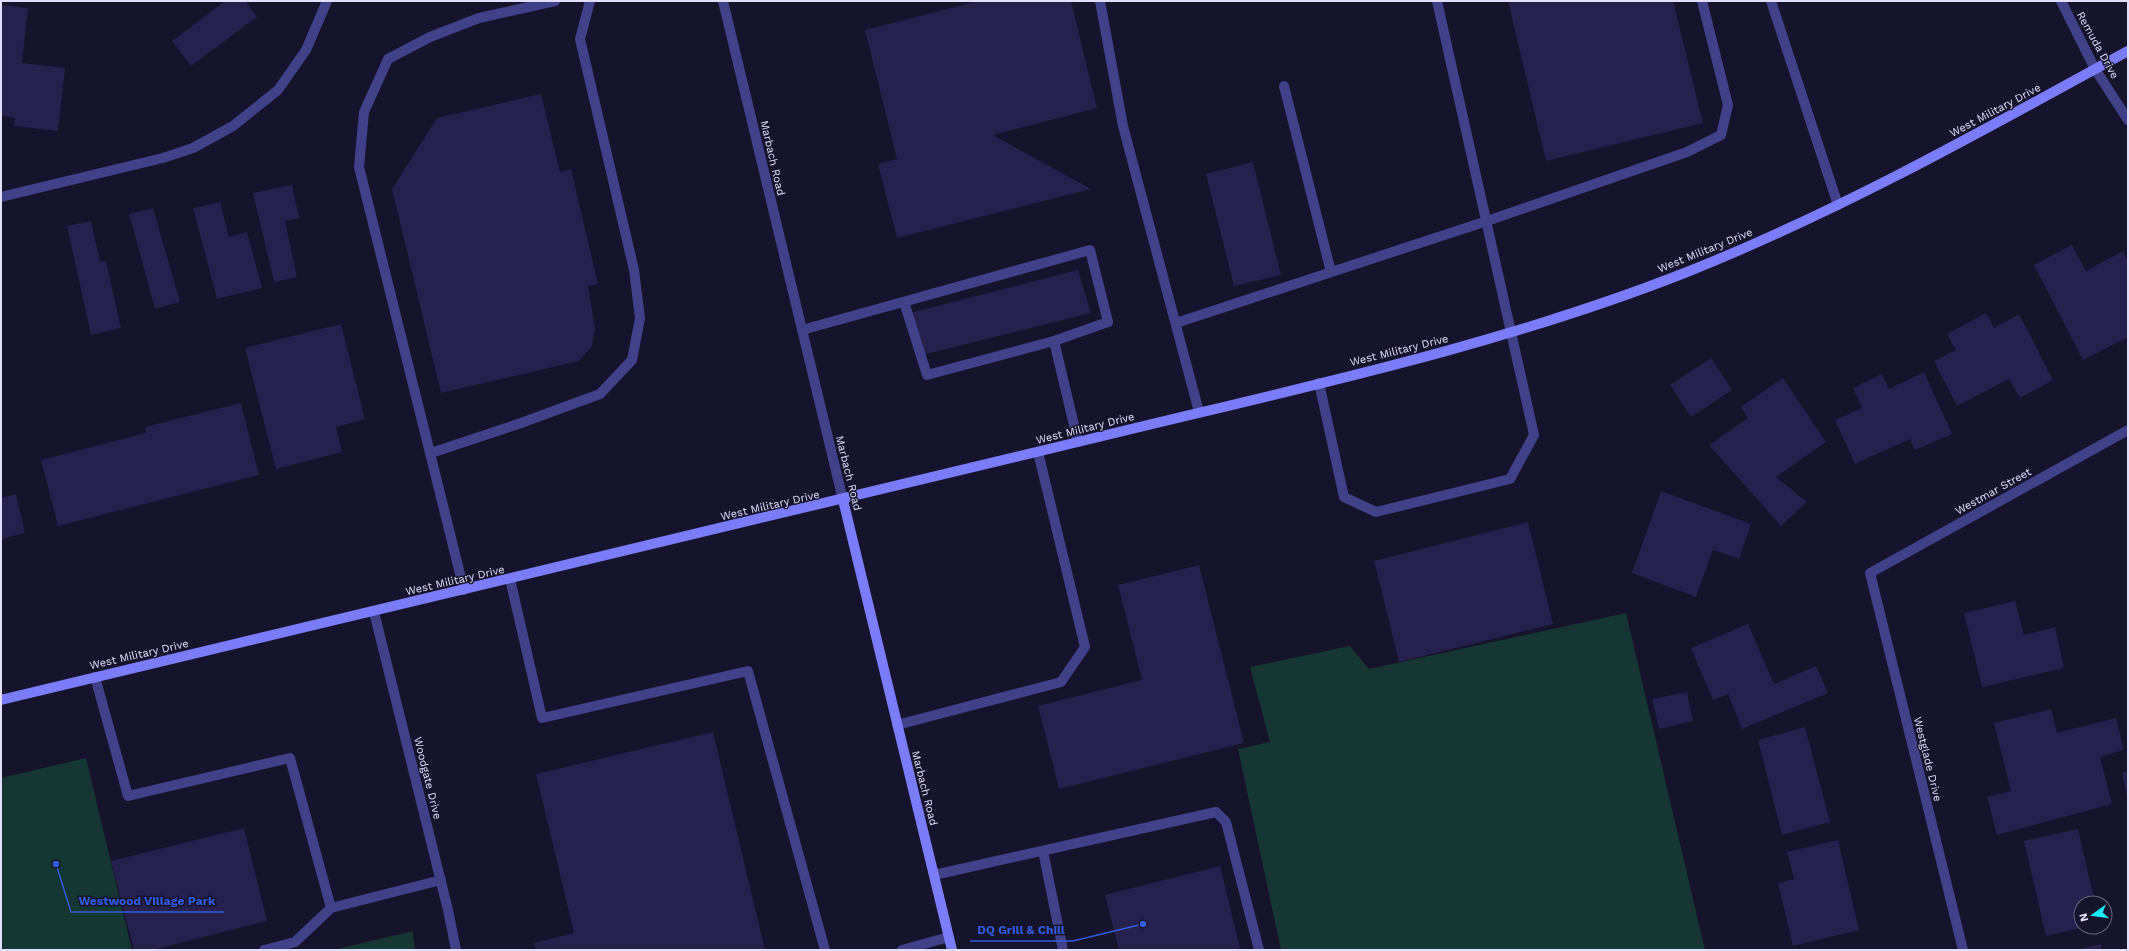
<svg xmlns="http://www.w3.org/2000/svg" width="2129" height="951" viewBox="0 0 2129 951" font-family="'Work Sans',sans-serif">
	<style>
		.green { fill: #163633 }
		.building { fill: #26204c }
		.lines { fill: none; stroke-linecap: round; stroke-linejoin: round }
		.service { stroke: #404189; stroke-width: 10 }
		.minor { stroke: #404189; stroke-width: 10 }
		.tertiary { stroke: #404189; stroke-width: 10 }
		.secondary { stroke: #7a7dfa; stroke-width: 10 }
		.labels { text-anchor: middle; stroke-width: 3; stroke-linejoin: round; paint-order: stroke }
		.street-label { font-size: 11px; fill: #e1dffe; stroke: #16132c }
		.leader { fill: none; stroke: #315cdc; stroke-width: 1.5 }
		.callout-dot { fill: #315cdc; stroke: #16132c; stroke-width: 1.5 }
		.callout-label { font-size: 12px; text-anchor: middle; font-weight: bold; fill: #315cdc; stroke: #16132c; stroke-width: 3; stroke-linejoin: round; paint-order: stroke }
	</style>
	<rect width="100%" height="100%" fill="#16132c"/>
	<g class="green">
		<polygon points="1626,613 1705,950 1281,950 1238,749 1270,742 1250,667 1350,646 1369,669"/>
		<polygon points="86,758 132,950 1,950 1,778"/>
		<polygon points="413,931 415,950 333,950"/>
	</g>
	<g class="building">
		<polygon points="225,1 245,1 257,17 191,66 172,41"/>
		<polygon points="978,1 1071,1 1097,108 993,135 1091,189 897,238 878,164 897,159 865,30"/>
		<polygon points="1508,1 1673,1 1703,123 1546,161"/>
		<polygon points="1,5 28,8 22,63 65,68 58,131 14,126 15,118 1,116"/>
		<polygon points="541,94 560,172 571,169 598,284 588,286 595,328 592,346 579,361 441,393 392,189 437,118"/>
		<polygon points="1253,162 1281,275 1234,286 1206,174"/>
		<polygon points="292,185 299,218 285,221 297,277 274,282 253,193"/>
		<polygon points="220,202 229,237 247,232 262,288 217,299 193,208"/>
		<polygon points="153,208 180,302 155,309 129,214"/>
		<polygon points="91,221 100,262 106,261 121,328 91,335 67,226"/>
		<polygon points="2072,245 2086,271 2123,251 2128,261 2128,337 2083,360 2034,265"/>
		<polygon points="1078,270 1091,313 922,355 910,313"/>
		<polygon points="1986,313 1994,328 2019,314 2053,380 2020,398 2009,379 1957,406 1934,361 1956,350 1947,334"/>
		<polygon points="341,324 365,419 336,427 342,452 276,469 245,348"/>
		<polygon points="1711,358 1732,390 1691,417 1670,385"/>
		<polygon points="1924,372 1952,434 1915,450 1910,439 1855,464 1835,420 1862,408 1853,388 1882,374 1889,389"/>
		<polygon points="1783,378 1826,442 1776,477 1807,502 1781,526 1709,445 1748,418 1741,407"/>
		<polygon points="241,403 259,475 58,526 41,460 146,433 145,427"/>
		<polygon points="1661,491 1751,524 1739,559 1713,550 1696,597 1632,573"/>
		<polygon points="16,494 25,533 1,539 1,498"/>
		<polygon points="1528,522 1553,624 1399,662 1374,561"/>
		<polygon points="1199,565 1244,743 1059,789 1038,706 1142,680 1118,585"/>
		<polygon points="2015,601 2024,635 2055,627 2064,668 1982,687 1964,613"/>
		<polygon points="1748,624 1774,684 1816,666 1828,693 1742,729 1728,694 1713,700 1691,648"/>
		<polygon points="1687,692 1693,721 1659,729 1652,699"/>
		<polygon points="2051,709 2057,733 2116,718 2124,750 2100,757 2112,804 1997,835 1987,797 2011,791 1994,723"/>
		<polygon points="1805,727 1830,822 1782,835 1758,740"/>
		<polygon points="713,732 765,950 536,950 534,943 574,933 536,774"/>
		<polygon points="2128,771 2128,797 2127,797 2122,773"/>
		<polygon points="244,828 267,921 152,950 134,950 111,861"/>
		<polygon points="2078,829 2095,903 2081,903 2081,928 2046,936 2024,841"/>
		<polygon points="1838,840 1859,930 1793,946 1778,883 1794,879 1787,852"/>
		<polygon points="1220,866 1240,948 1231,950 1119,950 1105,895"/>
		<polygon points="2101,944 2102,950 2079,950 2079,949"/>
	</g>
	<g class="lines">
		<g class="service">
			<polyline points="1100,1 1123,126 1199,412"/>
			<polyline points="1771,1 1838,205"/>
			<polyline points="1284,86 1331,272"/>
			<polyline points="1,197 163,158 193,148 233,126 278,90 306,50 327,1"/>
			<polyline points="904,302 927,375 1054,341"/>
			<polyline points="1176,323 1487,221 1687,152 1721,135 1728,105 1702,1"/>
			<polyline points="802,330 1090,250 1108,322 1054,341 1078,442"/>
			<polyline points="1319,383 1344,497 1376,512 1510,479 1534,435 1437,1"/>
			<polyline points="431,453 521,423 600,394 632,360 640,318 634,270 580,39 590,1"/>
			<polyline points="510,579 542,718 748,671 825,950"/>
			<polyline points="464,590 359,167 364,112 388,59 430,37 479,18 555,1"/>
			<polyline points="95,677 128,796 290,758 331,908 441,880"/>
			<polyline points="897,725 1061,682 1085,647 1038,452"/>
			<polyline points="1043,851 1063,950"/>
			<polyline points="934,875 1216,812 1226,822 1259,950"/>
			<polyline points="264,950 295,942 331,908"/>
			<polyline points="902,950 949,937"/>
		</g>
		<g class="minor">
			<polyline points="2061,1 2095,69 2128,120"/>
			<polyline points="374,612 448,910 456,950"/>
			<polyline points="1963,950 1870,573 2128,430"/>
		</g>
		<polyline class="tertiary" points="723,1 843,500"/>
		<g class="secondary">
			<polyline points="843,500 952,950"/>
			<path d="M1,700C361,613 722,530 1082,441C1285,391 1492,349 1687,272C1840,211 1984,130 2128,51"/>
		</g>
	</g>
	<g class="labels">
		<g class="street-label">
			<text transform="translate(2098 45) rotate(61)" y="4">Remuda Drive</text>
			<text transform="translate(1995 110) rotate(-28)" y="4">West Military Drive</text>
			<text transform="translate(773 158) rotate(77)" y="4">Marbach Road</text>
			<text transform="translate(1705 250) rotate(-22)" y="4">West Military Drive</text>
			<text transform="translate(1399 350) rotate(-14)" y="4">West Military Drive</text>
			<text transform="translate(1085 428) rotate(-14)" y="4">West Military Drive</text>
			<text transform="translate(849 473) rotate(76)" y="4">Marbach Road</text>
			<text transform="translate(1993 491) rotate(-29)" y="4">Westmar Street</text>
			<text transform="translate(770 505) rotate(-13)" y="4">West Military Drive</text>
			<text transform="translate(455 580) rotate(-13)" y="4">West Military Drive</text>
			<text transform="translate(139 654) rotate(-13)" y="4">West Military Drive</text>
			<text transform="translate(1928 759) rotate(76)" y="4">Westglade Drive</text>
			<text transform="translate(428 778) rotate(76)" y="4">Woodgate Drive</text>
			<text transform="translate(925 788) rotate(76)" y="4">Marbach Road</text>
		</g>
	</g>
	<path class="leader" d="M56 864L71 912H224M1143 924L1073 941H970"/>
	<g class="callout-dot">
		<circle cx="56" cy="864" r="4"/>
		<circle cx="1143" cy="924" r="4"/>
	</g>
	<g class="callout-label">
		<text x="147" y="905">Westwood Village Park</text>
		<text x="1021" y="934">DQ Grill &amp; Chill</text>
	</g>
	<rect width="2129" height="951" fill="none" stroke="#e1dffe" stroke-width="4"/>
	<g transform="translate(2093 915) rotate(256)"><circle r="19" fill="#16132c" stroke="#676580"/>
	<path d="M0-3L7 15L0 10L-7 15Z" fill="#13ebf6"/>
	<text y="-6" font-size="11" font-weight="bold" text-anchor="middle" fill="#e1dffe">N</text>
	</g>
</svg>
